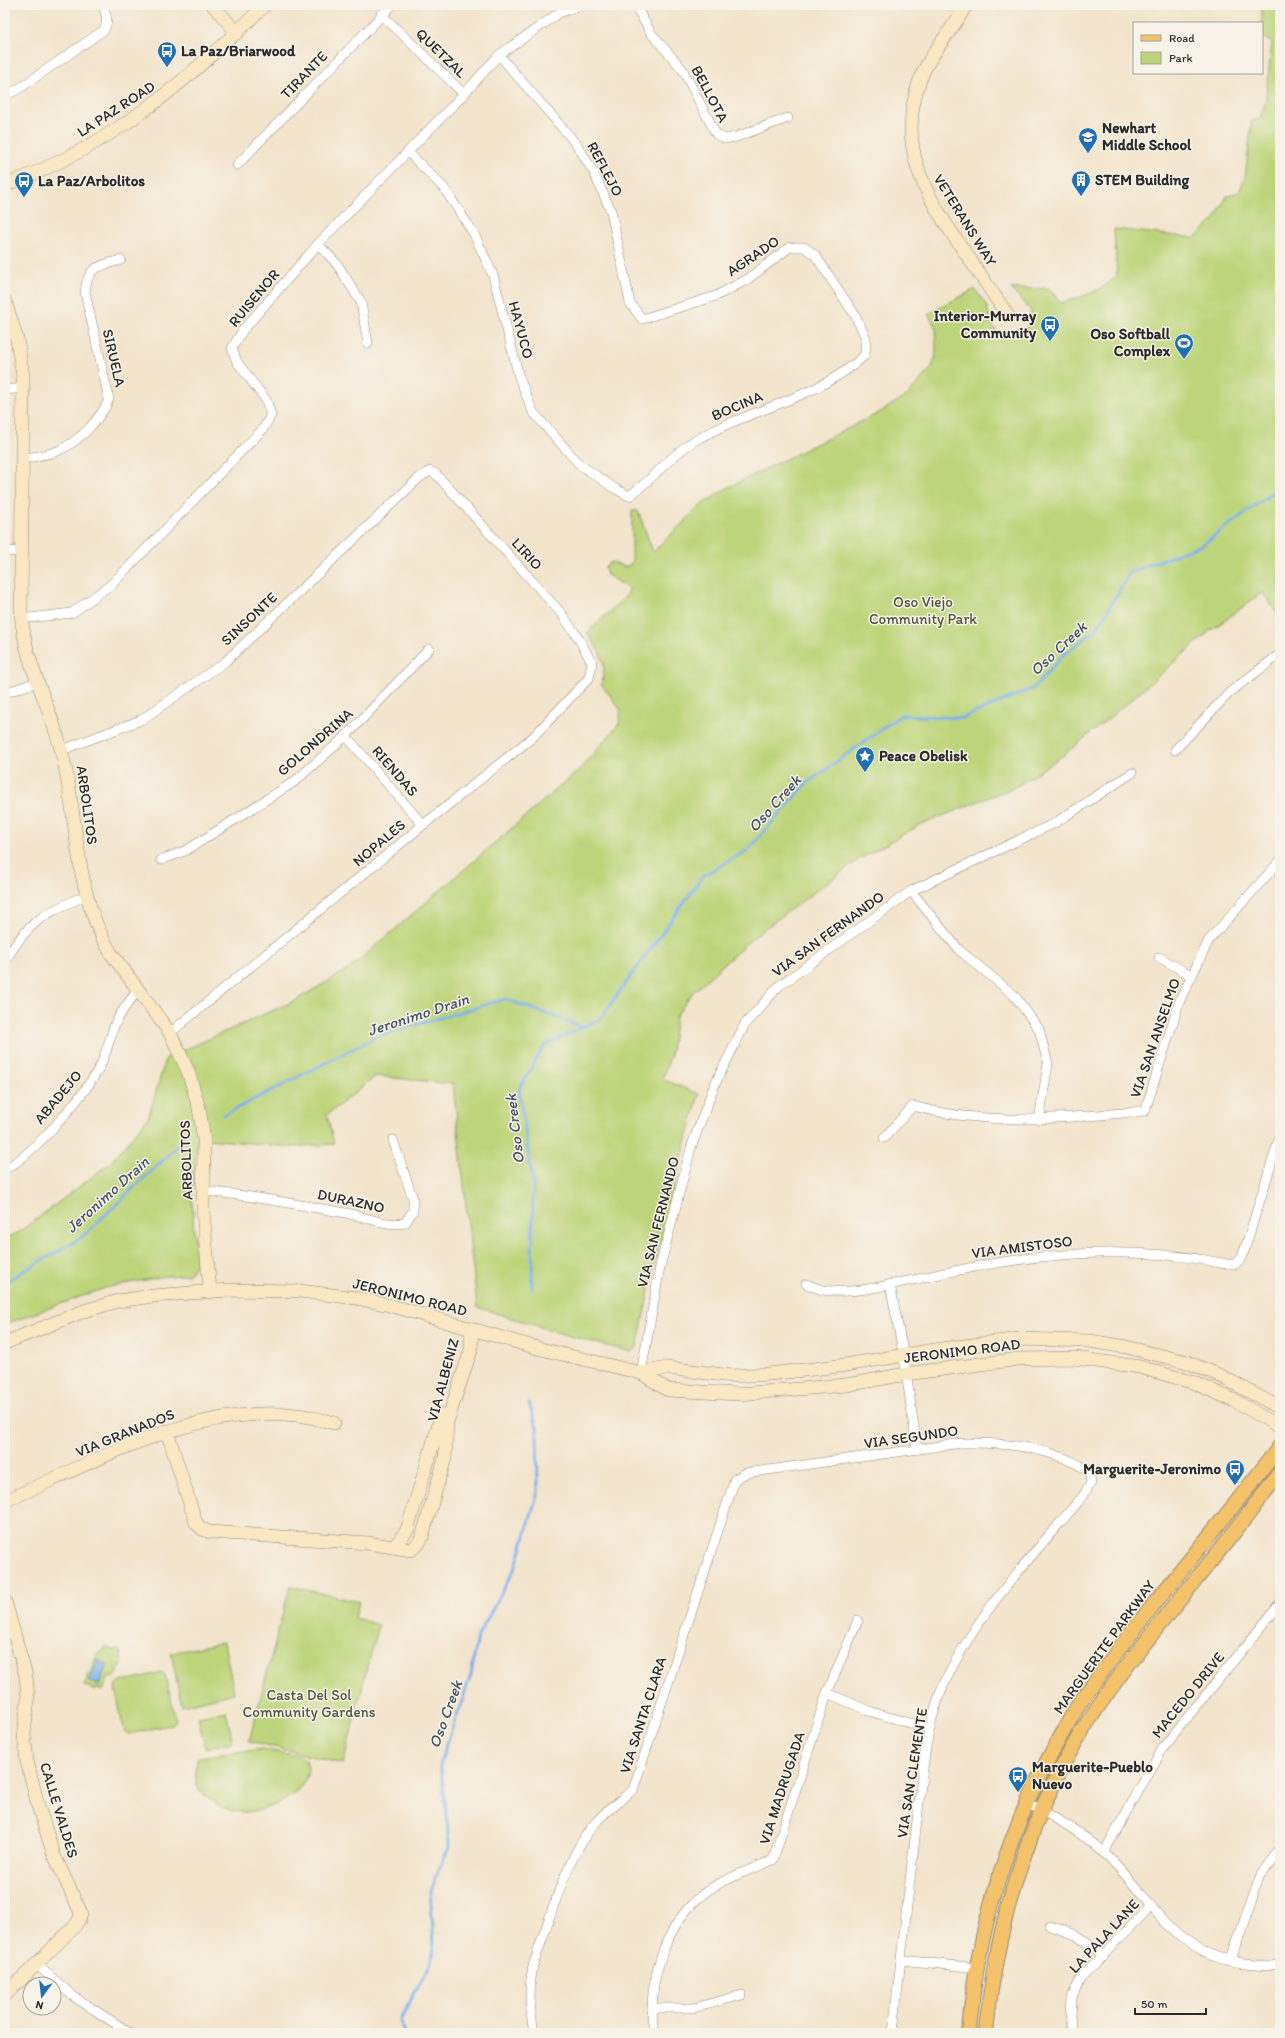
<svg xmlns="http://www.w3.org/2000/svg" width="1285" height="2038" viewBox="0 0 1285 2038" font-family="Itim,sans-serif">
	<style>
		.green { fill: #bdd57a; stroke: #748052 }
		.water { fill: #7eb1eb; stroke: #546e8b }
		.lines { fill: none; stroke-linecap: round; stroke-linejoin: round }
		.stream { stroke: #7eb1eb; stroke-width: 3 }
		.street-casing { stroke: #8f887c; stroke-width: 10 }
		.secondary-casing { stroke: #8f887c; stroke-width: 14 }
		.primary-casing { stroke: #8f887c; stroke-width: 16 }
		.street { stroke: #fff; stroke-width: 9 }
		.secondary { stroke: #fae7c3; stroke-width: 13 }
		.primary { stroke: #f3c26a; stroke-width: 14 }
		.labels { text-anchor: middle; stroke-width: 3; stroke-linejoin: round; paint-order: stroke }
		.poi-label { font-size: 15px; font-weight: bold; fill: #2b2b2b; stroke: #f7f3e8; text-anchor: start }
		.street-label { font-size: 15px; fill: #2b2b2b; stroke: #f7f3e8 }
		.park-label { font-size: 15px; fill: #50563f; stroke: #f7f3e8 }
		.water-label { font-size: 16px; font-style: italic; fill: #445365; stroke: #f7f3e8 }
	</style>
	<rect width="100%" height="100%" fill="#f7f3e8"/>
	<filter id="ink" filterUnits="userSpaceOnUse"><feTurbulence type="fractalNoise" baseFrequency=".025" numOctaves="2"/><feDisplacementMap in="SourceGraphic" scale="8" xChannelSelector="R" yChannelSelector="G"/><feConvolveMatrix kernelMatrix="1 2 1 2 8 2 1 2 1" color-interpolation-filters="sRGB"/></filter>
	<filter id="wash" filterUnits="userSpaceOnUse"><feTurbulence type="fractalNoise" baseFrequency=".012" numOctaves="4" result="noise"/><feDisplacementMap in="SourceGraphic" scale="16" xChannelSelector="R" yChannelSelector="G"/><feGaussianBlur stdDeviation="0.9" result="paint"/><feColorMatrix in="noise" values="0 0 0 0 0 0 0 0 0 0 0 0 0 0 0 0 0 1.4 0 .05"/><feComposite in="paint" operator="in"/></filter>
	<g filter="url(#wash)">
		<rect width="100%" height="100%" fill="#f3e4cc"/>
		<g class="green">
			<path d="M1262,5H1280V617L1263,592L1210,631L1126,704L1065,754L1017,786L920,825L858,860L756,935L693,992L676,1016L670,1058L662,1079L699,1094L657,1254L637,1347L631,1352L569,1336L477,1307L453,1084L376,1076L327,1115L334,1144L291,1147L197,1138L192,1197L196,1264L189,1274L160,1277L105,1288L5,1324V1238L18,1233L109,1164L148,1118L166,1058L296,1000L349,969L578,771L619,724L621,710L601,684C609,664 599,650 587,633L627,595L629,588L607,575L605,566L612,562L625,567L631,564L632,558V511H638L653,552L700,506L727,488L877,414L908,395L932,367L936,355V328L928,314L975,289L986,305L994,329C1008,338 1013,335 1027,328L1031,311L1011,289L1049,288L1061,303C1081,297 1104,291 1117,275L1114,229L1195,238L1215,219L1227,196L1239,192L1245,178L1252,121L1260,118L1265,104L1272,42L1262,37Z"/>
			<polygon points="290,1586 359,1602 355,1618 378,1625 343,1764 249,1741"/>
			<polygon points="224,1642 234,1693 182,1706 171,1653"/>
			<polygon points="104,1646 115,1651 117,1648 121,1652 122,1663 115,1677 109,1676 103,1690 97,1688 95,1691 84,1685 98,1653 101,1653"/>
			<polygon points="162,1672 165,1675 176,1720 173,1724 129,1734 124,1731 115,1688 117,1683"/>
			<polygon points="226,1711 233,1742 205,1748 198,1717"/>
			<path d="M262,1749L299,1756L306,1760C318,1790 268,1812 245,1812C231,1812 219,1807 209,1798C206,1796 201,1793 199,1790C194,1782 196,1766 198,1757Z"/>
		</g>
		<polygon class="water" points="98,1660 107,1664 99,1685 89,1681"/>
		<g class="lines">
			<g class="stream">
				<polyline points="224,1115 378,1036 505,999 583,1027"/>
				<polyline points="5,1282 81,1238 181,1143"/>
				<polyline points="532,1289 533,1185 519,1089 545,1045 600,1019 703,876 748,850 806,784 901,715 962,718 1034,688 1063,655 1097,629 1130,572 1202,545 1280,487"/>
				<polyline points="404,2033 400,2020 430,1965 434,1943 430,1890 449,1847 447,1817 440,1763 471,1675 478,1636 516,1566 538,1492 537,1428 529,1404"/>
			</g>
		</g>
	</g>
	<g filter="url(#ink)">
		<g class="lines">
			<g class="street-casing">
				<g id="street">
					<polyline points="635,5 651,33 683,70 716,134 725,139 736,137 788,118"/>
					<polyline points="381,14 464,94"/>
					<path d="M5,95L17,90L104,30C109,22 106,14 103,5"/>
					<path d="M408,152L444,188L474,234L493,275L519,377L533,412L579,464L614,488L629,496C653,480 670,455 694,441C750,408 817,400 865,355L866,338L855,315L815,255L804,247H790L748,279L716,296L642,319L630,303L611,211L593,171L577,145L499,55"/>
					<polyline points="237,165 392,5"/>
					<polyline points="318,244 337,264 361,302 368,344"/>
					<polyline points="5,390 24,388"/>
					<path d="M23,459C35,456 49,455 60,450C80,440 100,420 109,399L85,292C88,265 98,267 121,260"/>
					<polyline points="5,551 22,552"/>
					<polyline points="21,619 72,613 113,583 263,429 271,415 266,400 237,362 232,348 243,330 318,244 464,94 499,55 559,13 580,5"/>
					<polyline points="5,693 37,682"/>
					<polyline points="346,736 423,825"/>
					<polyline points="62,750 141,720 225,662 419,478 430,471 437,475 561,613 579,639 592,663 589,678 533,737 423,825 170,1033"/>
					<polyline points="1175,750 1230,692 1280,654"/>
					<polyline points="161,860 187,850 294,782 346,736 429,649"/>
					<polyline points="911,891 959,950 1014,995 1039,1029 1048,1064 1039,1120"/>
					<polyline points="1159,957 1192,976"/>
					<path d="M5,961C29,920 45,913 87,895"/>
					<path d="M884,1138L913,1106C990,1127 1066,1118 1145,1111L1180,1000L1209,940L1280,861"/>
					<path d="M5,1169C33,1155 87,1093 101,1064C107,1051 110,1037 115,1024C121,1011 130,1000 139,989"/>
					<path d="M203,1191C251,1195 298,1205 346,1213C366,1217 385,1226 405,1223L413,1211V1199L393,1140"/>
					<path d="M806,1284C811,1286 817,1289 823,1290C848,1294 874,1288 898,1283C927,1277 956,1270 985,1265C1064,1251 1147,1247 1226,1264H1235L1242,1258L1280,1136"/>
					<polyline points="890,1284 904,1357 917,1449"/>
					<polyline points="641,1373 660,1267 691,1148 714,1086 745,1024 779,986 911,891 1055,823 1132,773"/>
					<polyline points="827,1693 872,1712 930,1729"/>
					<path d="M1026,1803C1053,1816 1080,1831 1103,1852C1153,1896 1167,1954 1244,1963C1256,1964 1268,1966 1280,1964"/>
					<polyline points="1104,1852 1164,1746 1280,1604"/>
					<polyline points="1050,1926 1076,1935 1103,1955"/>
					<polyline points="901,1960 978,1968"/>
					<polyline points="1231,1961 1253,1894 1261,1875 1280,1850"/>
					<polyline points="36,1964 73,1996 130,2033"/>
					<polyline points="652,2008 694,2008 742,1995"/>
					<path d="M534,2033C530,2010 528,1989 533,1966C548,1924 567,1854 596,1822C607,1810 621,1800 633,1790L735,1479L746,1473L962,1443C1005,1442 1052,1447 1089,1471L1091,1483L1083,1496C1034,1554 977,1612 945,1682C924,1727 922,1780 916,1829C908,1897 900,1965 893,2033"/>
					<path d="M654,2033C646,1983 665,1922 707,1891C727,1877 751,1870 773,1860L827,1693L858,1620"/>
					<polyline points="1070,2033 1072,1998 1080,1979 1151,1906"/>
				</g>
			</g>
			<g class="secondary-casing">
				<g id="secondary">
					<polyline points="213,5 237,33"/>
					<path d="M966,5C953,30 932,50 921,77C895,145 924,193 962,248C977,270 993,293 1008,316"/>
					<path d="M5,185C112,146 185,83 265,5"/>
					<path d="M5,301L17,339L23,376L21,611C24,665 50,703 62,753C79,820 73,892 111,953L170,1033L188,1071L199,1108L204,1140L203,1211L210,1291"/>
					<polyline points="5,1343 84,1311 118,1301 153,1296 229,1290 300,1291 356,1298 389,1305 541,1349 641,1373 668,1390 739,1394 846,1385 906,1374 1018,1359 1075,1358 1140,1367 1195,1383 1235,1401 1280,1427"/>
					<polyline points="641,1373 667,1368 732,1376 769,1374 839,1366 941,1349 1019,1339 1090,1341 1126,1347 1187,1362 1221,1376 1280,1408"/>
					<polyline points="167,1431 196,1523 202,1529 210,1532 368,1543 411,1550 418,1544 422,1537 445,1458 447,1422 471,1350 472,1329"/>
					<path d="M5,1501C97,1461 191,1405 296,1415C309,1416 322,1420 334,1423"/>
					<polyline points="394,1547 407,1530 442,1414"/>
					<polyline points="5,1601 26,1676 28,1698 24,1734 27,1761 39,1809 54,1855 81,1913 79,1920 74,1927 5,1995"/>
				</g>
			</g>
			<g class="primary-casing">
				<g id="primary">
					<path d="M969,2033C976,1931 1009,1828 1059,1739C1066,1727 1072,1715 1079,1704C1141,1614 1215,1533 1280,1446"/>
					<path d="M986,2033C995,1931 1025,1830 1076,1741C1113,1679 1161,1623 1206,1567C1232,1536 1256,1504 1280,1472"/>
				</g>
			</g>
			<use href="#street" class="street"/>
			<use href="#secondary" class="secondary"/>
			<use href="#primary" class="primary"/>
		</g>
	</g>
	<defs>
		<g id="bus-pin" transform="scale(1)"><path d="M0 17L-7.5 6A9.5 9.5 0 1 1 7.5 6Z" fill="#1f6fb2" stroke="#f7f3e8"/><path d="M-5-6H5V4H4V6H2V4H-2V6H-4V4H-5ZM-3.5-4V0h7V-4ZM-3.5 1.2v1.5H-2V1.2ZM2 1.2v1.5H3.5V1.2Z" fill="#fff"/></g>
		<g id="school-pin" transform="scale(1)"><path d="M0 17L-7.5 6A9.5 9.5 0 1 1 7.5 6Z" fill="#1f6fb2" stroke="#f7f3e8"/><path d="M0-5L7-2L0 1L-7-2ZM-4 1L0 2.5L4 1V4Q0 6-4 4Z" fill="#fff"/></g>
		<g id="building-pin" transform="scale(1)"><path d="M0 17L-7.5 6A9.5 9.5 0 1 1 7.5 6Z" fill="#1f6fb2" stroke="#f7f3e8"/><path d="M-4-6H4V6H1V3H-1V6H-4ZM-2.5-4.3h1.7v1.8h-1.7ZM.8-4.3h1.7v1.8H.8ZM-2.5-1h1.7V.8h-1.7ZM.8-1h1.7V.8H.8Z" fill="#fff"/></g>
		<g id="stadium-pin" transform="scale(1)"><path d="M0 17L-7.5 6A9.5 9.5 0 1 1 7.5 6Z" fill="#1f6fb2" stroke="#f7f3e8"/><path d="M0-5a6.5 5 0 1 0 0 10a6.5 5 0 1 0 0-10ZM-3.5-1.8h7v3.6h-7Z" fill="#fff"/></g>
		<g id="sight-pin" transform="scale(1)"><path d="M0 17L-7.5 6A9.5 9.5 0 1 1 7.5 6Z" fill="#1f6fb2" stroke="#f7f3e8"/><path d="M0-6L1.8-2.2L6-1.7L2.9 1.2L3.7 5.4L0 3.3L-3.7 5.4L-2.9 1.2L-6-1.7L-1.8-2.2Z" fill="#fff"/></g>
	</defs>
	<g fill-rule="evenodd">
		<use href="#bus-pin" x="167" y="51"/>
		<use href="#school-pin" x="1088" y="137"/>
		<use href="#building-pin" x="1081" y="180"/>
		<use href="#bus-pin" x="24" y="181"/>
		<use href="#bus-pin" x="1050" y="325"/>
		<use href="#stadium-pin" x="1184" y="343"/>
		<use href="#sight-pin" x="865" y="756"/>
		<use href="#bus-pin" x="1235" y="1469"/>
		<use href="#bus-pin" x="1018" y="1776"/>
	</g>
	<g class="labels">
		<g class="poi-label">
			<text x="181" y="56">La Paz/Briarwood</text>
			<text x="1102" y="133">Newhart<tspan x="1102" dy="17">Middle School</tspan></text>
			<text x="1095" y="185">STEM Building</text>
			<text x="38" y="186">La Paz/Arbolitos</text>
			<text x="1036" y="321" text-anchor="end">Interior-Murray<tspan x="1036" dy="17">Community</tspan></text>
			<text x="1170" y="339" text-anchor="end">Oso Softball<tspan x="1170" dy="17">Complex</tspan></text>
			<text x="879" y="761">Peace Obelisk</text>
			<text x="1221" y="1474" text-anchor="end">Marguerite-Jeronimo</text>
			<text x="1032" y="1772">Marguerite-Pueblo<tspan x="1032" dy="17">Nuevo</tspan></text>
		</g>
		<g class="street-label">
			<text transform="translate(441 53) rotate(44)" y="5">QUETZAL</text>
			<text transform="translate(304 75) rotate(-46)" y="5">TIRANTE</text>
			<text transform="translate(710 94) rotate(62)" y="5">BELLOTA</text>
			<text transform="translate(116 109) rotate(-33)" y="5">LA PAZ ROAD</text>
			<text transform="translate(605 169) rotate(62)" y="5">REFLEJO</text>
			<text transform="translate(965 220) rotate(58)" y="5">VETERANS WAY</text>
			<text transform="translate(753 256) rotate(-34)" y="5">AGRADO</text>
			<text transform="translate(254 298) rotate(-50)" y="5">RUISENOR</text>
			<text transform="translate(521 330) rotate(75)" y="5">HAYUCO</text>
			<text transform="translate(114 358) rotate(77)" y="5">SIRUELA</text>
			<text transform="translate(737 406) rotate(-23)" y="5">BOCINA</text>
			<text transform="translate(527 554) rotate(48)" y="5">LIRIO</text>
			<text transform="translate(249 619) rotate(-43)" y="5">SINSONTE</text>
			<text transform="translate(315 742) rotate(-41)" y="5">GOLONDRINA</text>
			<text transform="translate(395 771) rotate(49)" y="5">RIENDAS</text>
			<text transform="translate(87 805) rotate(82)" y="5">ARBOLITOS</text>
			<text transform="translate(379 843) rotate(-40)" y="5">NOPALES</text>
			<text transform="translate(828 934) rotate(-36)" y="5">VIA SAN FERNANDO</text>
			<text transform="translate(1155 1038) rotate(-71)" y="5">VIA SAN ANSELMO</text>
			<text transform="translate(58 1097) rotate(-50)" y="5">ABADEJO</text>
			<text transform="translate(186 1160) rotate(-92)" y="5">ARBOLITOS</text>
			<text transform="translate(351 1201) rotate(12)" y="5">DURAZNO</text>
			<text transform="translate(658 1222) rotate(-76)" y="5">VIA SAN FERNANDO</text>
			<text transform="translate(1022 1247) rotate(-7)" y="5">VIA AMISTOSO</text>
			<text transform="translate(410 1297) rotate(14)" y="5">JERONIMO ROAD</text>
			<text transform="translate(962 1351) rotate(-7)" y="5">JERONIMO ROAD</text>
			<text transform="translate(443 1380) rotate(-75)" y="5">VIA ALBENIZ</text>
			<text transform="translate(125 1433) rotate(-22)" y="5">VIA GRANADOS</text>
			<text transform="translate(911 1437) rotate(-8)" y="5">VIA SEGUNDO</text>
			<text transform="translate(1104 1647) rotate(-54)" y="5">MARGUERITE PARKWAY</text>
			<text transform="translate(1188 1695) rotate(-51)" y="5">MACEDO DRIVE</text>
			<text transform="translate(643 1715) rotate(-72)" y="5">VIA SANTA CLARA</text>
			<text transform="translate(912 1773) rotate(-81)" y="5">VIA SAN CLEMENTE</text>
			<text transform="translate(782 1788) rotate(-72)" y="5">VIA MADRUGADA</text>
			<text transform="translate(59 1810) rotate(73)" y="5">CALLE VALDES</text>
			<text transform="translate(1104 1936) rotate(-47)" y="5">LA PALA LANE</text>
		</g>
		<g class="park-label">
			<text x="923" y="607">Oso Viejo<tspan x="923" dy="17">Community Park</tspan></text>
			<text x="309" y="1700">Casta Del Sol<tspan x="309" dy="17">Community Gardens</tspan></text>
		</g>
		<g class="water-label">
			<text transform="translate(1058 648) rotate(-43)" y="6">Oso Creek</text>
			<text transform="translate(774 803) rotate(-48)" y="6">Oso Creek</text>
			<text transform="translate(418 1014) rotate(-18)" y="6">Jeronimo Drain</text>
			<text transform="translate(514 1129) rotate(-97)" y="6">Oso Creek</text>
			<text transform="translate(107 1194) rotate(-42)" y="6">Jeronimo Drain</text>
			<text transform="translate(445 1714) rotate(-70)" y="6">Oso Creek</text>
		</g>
	</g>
	<rect width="1285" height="2038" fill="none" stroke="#f7f3e8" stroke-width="20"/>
	<rect x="1133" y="22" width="130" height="52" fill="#f7f3e8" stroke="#a5a39c"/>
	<rect x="1141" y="35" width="20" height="6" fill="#f3c26a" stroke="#a5a39c"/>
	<text x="1169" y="42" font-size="12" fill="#2b2b2b">Road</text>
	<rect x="1141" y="52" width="20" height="12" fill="#bdd57a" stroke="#a5a39c"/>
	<text x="1169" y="62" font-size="12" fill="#2b2b2b">Park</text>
	<g transform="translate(42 1996) rotate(195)"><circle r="19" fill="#f7f3e8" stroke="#a5a39c"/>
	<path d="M0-3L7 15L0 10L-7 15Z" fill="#1f6fb2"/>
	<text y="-6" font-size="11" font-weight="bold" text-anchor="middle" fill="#2b2b2b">N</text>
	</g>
	<path d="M1135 2008v6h71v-6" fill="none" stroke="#2b2b2b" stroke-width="2"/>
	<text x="1141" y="2008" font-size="12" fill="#2b2b2b" stroke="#f7f3e8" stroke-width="3" paint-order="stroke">50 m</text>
</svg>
